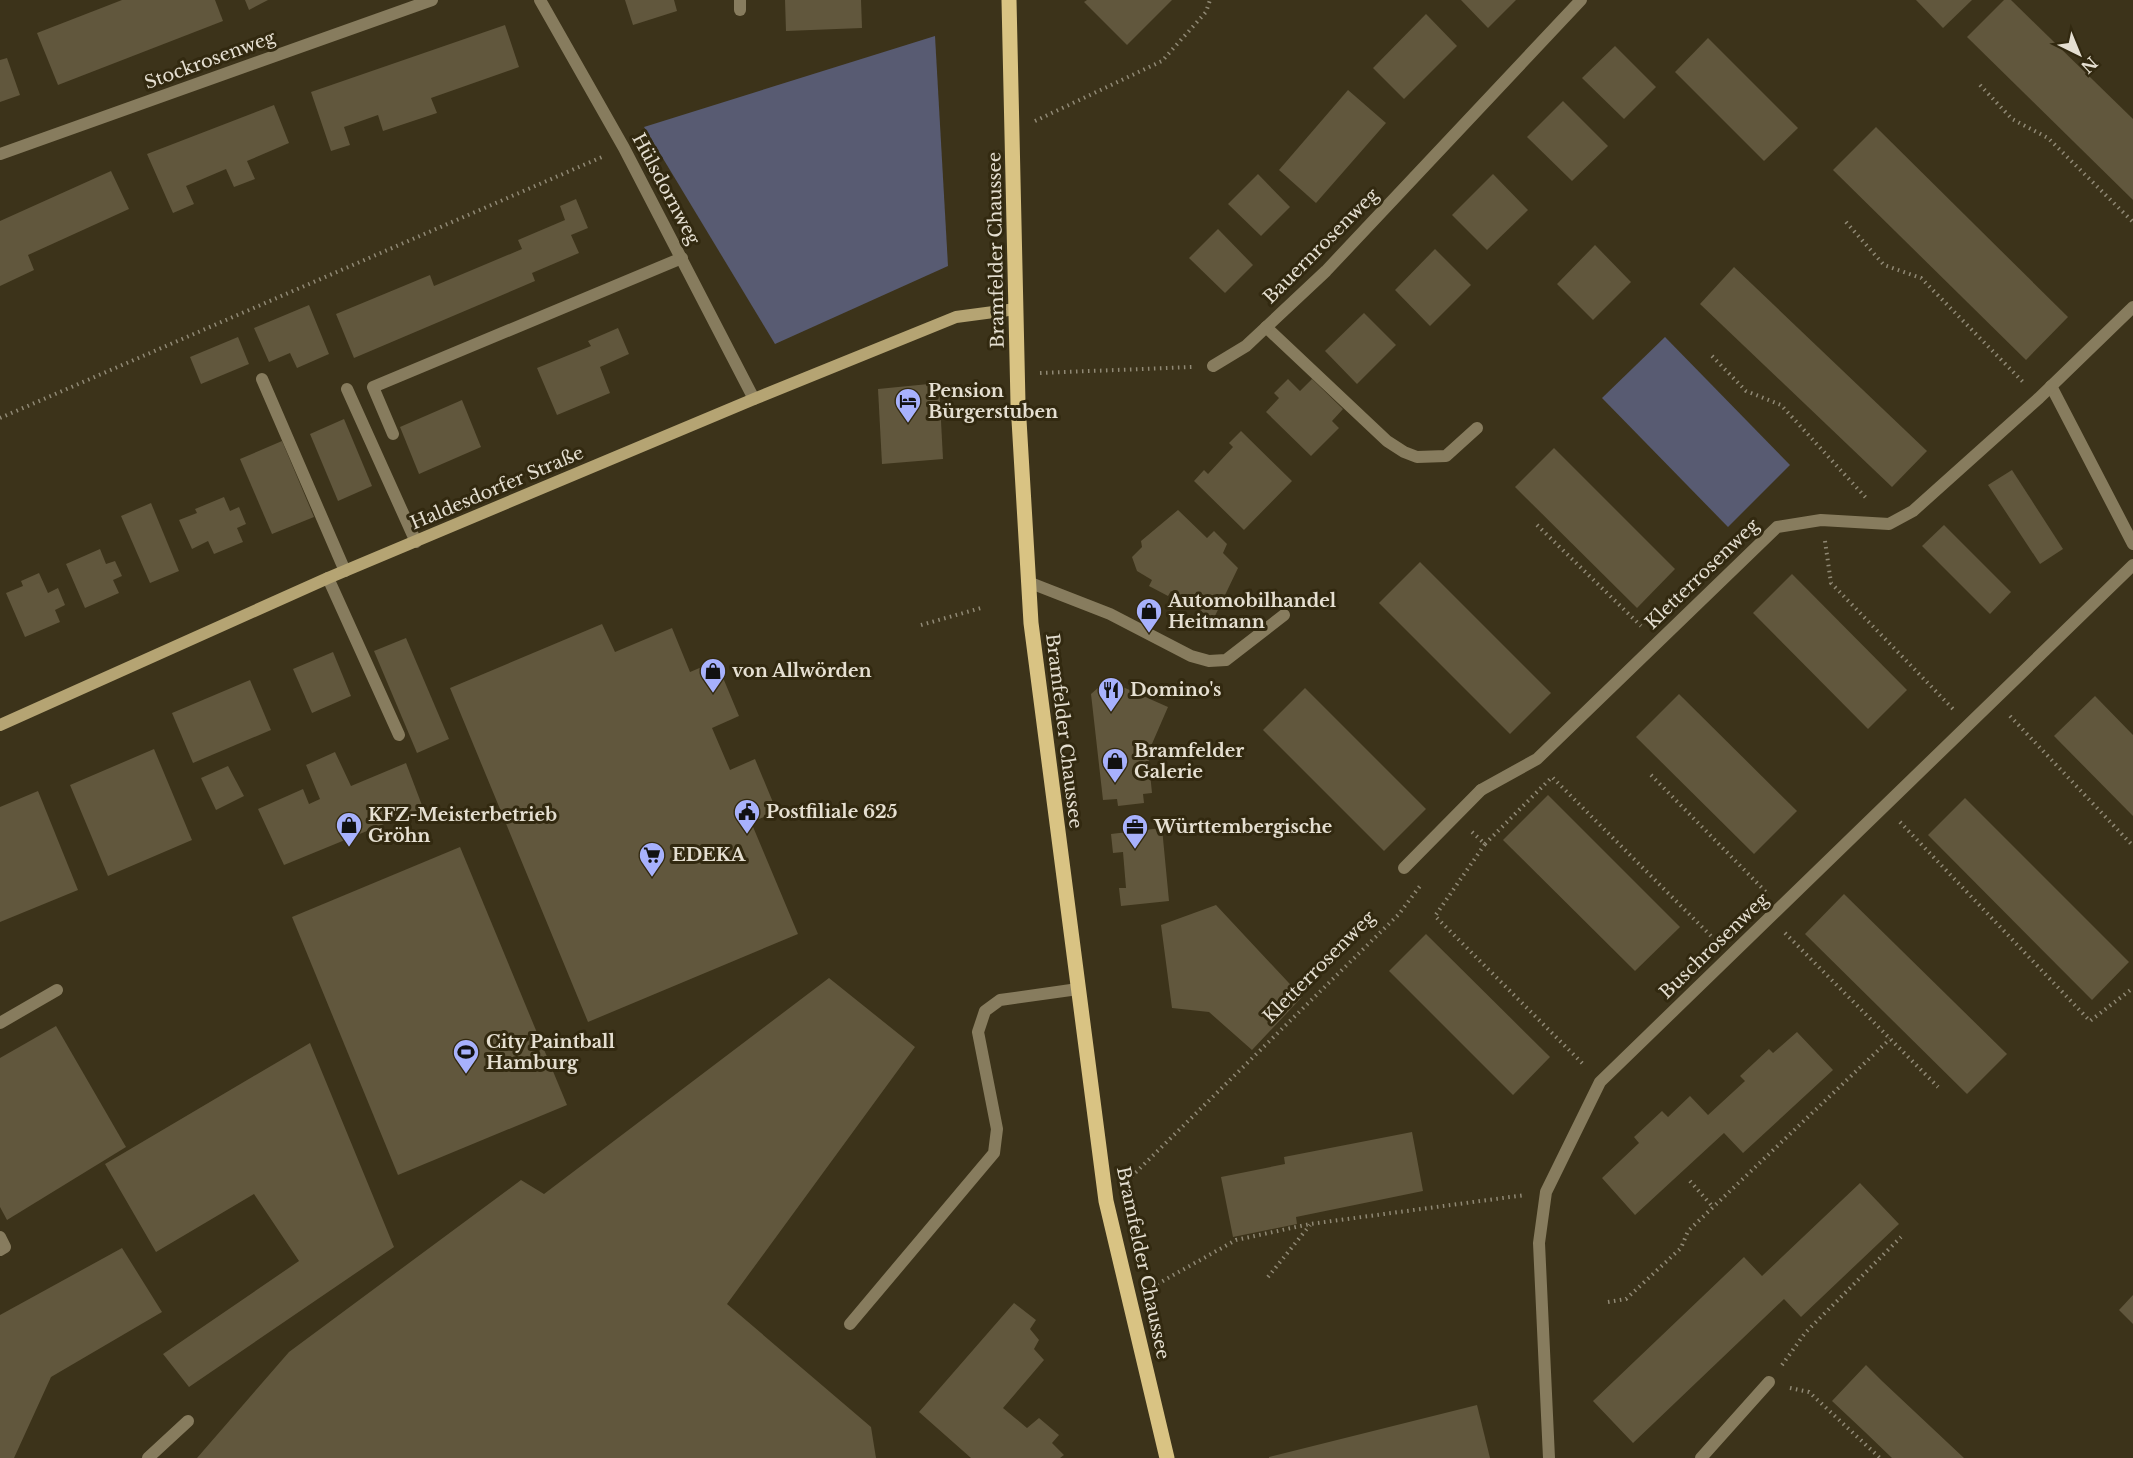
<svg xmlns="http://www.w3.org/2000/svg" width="2133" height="1458" viewBox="0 0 2133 1458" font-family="'Libre Baskerville',serif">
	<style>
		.green { fill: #585b72 }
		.building { fill: #61573d }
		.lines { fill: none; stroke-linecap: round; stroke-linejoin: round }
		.path { stroke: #908975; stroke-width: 4; stroke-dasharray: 1.5 4.5; stroke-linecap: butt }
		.lane { stroke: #877c5e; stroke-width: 12 }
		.street { stroke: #877c5e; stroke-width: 12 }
		.secondary { stroke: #b5a473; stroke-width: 12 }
		.primary { stroke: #d9c383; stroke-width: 15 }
		.labels { text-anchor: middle; stroke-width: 6; stroke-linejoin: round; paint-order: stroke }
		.street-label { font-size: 18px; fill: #e5dfd1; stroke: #322910 }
		.poi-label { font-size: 18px; font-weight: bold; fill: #e5dfd1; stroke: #322910; text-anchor: start }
	</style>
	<rect width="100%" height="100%" fill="#3c331a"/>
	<g class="green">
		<polygon points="935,36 948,266 775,344 644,127"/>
		<polygon points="1665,337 1790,465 1728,527 1602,398"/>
	</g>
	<g class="building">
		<polygon points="122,0 215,0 223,21 58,85 37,33"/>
		<polygon points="245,0 268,0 249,10"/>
		<polygon points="625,0 674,0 677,11 633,25"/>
		<polygon points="785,0 861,0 862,28 786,31"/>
		<polygon points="1087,0 1172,0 1127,45 1084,2"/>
		<polygon points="1461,0 1516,0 1488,28"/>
		<polygon points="1916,0 1972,0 1943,28"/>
		<polygon points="2004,0 2011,0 2133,119 2133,200 1967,37"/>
		<polygon points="1426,14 1457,46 1404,99 1373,68"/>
		<polygon points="505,25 519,67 431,98 437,113 383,131 378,115 344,127 350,145 331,151 311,92"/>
		<polygon points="1708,38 1798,128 1764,161 1675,72"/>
		<polygon points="1615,46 1656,87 1624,119 1582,78"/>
		<polygon points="7,58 20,95 0,102 0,60"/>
		<polygon points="1348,90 1386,123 1316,203 1279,170"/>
		<polygon points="1563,101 1608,146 1572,181 1527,137"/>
		<polygon points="274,105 289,143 247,161 255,179 234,187 226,169 186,186 194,204 173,213 147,154"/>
		<polygon points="1876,127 2068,317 2026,360 1833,170"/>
		<polygon points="111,171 129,209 28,255 34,270 0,286 0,221"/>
		<polygon points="1258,174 1290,207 1261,236 1228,204"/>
		<polygon points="1493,174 1528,210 1487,250 1452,215"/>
		<polygon points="576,199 588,228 571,235 579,253 532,273 535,281 354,358 336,314 430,275 434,286 522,249 518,240 565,220 560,206"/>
		<polygon points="1218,229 1253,265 1225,293 1189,258"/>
		<polygon points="1595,245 1631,282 1593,320 1557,284"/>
		<polygon points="1435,249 1471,285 1430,326 1395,290"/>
		<polygon points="1734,267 1927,451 1892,487 1700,304"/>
		<polygon points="309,305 329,354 297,368 290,353 269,362 254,328"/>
		<polygon points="1364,313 1396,345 1357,384 1325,351"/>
		<polygon points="618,328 629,354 600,367 610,393 557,415 537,368 591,346 588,341"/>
		<polygon points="238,337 249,364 201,384 190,357"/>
		<polygon points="1288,379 1300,391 1312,379 1343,409 1332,421 1339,428 1311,456 1266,412 1279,398 1274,393"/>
		<polygon points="939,383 943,459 882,464 878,389"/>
		<polygon points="462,400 481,447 419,474 400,427"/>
		<polygon points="344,419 372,486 338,501 310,434"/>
		<polygon points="1241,431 1292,481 1244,530 1194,481 1204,470 1208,474 1233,447 1229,443"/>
		<polygon points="282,441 314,517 272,534 240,459"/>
		<polygon points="1554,448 1675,569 1637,608 1515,487"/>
		<polygon points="2012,470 2063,549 2040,564 1988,485"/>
		<polygon points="224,497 230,511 239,507 246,524 237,528 243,542 214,554 208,541 192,549 179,520 197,513 195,509"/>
		<polygon points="151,503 179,571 150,583 121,516"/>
		<polygon points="1178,510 1207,538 1214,531 1227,544 1223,553 1238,568 1214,618 1200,611 1201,606 1171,591 1168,596 1149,586 1152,580 1137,571 1132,557 1142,547 1141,541"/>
		<polygon points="1944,525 2011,592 1990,614 1922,546"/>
		<polygon points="100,549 106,564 115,561 122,576 113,580 119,593 85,608 66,564"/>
		<polygon points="1420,562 1551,693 1510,734 1379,603"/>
		<polygon points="39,573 48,593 58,588 65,605 55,610 60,622 25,637 6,593 23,586 21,581"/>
		<polygon points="1792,574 1907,690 1868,729 1753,613"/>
		<polygon points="602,624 615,652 672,628 690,672 716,661 739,716 712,728 730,770 755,759 777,812 751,822 798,934 588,1022 450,688"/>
		<polygon points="406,638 449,739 417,753 374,651"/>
		<polygon points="333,652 351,696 312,713 293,669"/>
		<polygon points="250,680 271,730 193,763 172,713"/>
		<polygon points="1107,680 1168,707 1148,753 1152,793 1143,794 1144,803 1118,806 1117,799 1103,800 1091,694"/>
		<polygon points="1305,688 1426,809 1384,851 1263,730"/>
		<polygon points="1679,694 1797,811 1754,854 1636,737"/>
		<polygon points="2095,696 2133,735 2133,816 2054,736"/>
		<polygon points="154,749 192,840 108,876 70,785"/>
		<polygon points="335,752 351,786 406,763 423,808 284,865 258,809 303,789 309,804 320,799 306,765"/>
		<polygon points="228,766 244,796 216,810 201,778"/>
		<polygon points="38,791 78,890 0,922 0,807"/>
		<polygon points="1548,795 1680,927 1635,971 1503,840"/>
		<polygon points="1965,798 2129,962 2092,1000 1928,835"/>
		<polygon points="1162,828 1169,901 1121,906 1119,888 1126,888 1123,852 1113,853 1111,834"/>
		<polygon points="460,847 567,1105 398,1175 292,917"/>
		<polygon points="1844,894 2007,1054 1967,1094 1805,934"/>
		<polygon points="1216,905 1302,997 1252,1050 1209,1012 1172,1008 1161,925"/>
		<polygon points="1426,934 1550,1057 1513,1095 1389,971"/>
		<polygon points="829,978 915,1047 727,1304 871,1427 876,1458 197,1458 289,1352 521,1180 544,1194"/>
		<polygon points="56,1026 126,1147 7,1220 0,1207 0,1058"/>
		<polygon points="1797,1032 1833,1070 1743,1153 1724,1133 1635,1215 1602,1178 1639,1143 1634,1137 1662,1111 1668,1117 1690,1096 1708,1115 1745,1081 1740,1076 1769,1049 1773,1053"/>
		<polygon points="310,1043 394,1247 189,1387 163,1354 299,1261 254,1194 156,1252 105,1164"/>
		<polygon points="1412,1132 1423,1191 1296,1217 1297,1224 1233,1237 1221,1177 1285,1164 1284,1157"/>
		<polygon points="1860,1183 1899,1224 1801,1317 1784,1299 1633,1443 1593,1401 1744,1257 1762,1276"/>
		<polygon points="122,1248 162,1312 51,1377 14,1458 0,1458 0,1315"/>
		<polygon points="2133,1295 2133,1324 2119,1310"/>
		<polygon points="1014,1303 1036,1320 1030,1329 1039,1340 1034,1349 1044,1360 1003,1408 1027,1428 1039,1418 1059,1435 1052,1443 1064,1455 1060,1458 971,1458 919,1412"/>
		<polygon points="1866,1365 1882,1381 1964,1458 1892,1458 1865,1432 1832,1401"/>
		<polygon points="1477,1405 1490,1458 1269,1458 1269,1457"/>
	</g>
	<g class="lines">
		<g class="path">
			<polyline points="1980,85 2012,119 2048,138 2133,222"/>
			<polyline points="1035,121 1162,61 1206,12 1210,0"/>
			<polyline points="1846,222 1884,265 1921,278 2023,382"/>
			<polyline points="1712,356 1746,391 1781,405 1868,500"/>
			<polyline points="1040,373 1192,367"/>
			<polyline points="0,418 602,157"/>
			<polyline points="1537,525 1641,626"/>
			<polyline points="1825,541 1831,583 1953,709"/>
			<polyline points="921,625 981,608"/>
			<polyline points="2010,716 2133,846"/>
			<polyline points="1651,775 1766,892"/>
			<polyline points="1900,822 2090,1021 2133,988"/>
			<polyline points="1472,832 1485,844 1435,916 1584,1065"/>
			<polyline points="1485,844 1552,777 1715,940"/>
			<polyline points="1785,933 1938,1087"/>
			<polyline points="1127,1181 1399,914 1420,886"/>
			<polyline points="1690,1181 1713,1207"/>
			<polyline points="1268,1277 1310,1225"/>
			<polyline points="1152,1287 1236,1240 1310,1224 1525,1195"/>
			<polyline points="1608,1302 1626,1299 1681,1248 1688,1231 1890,1039"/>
			<polyline points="1782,1365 1805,1333 1901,1237"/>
			<polyline points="1790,1388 1809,1392 1880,1458"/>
		</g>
		<g class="lane">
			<polyline points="740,0 740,10"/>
			<polyline points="1266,327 1387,441 1404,452 1417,457 1446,456 1477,428"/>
			<polyline points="262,379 345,571"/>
			<polyline points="347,389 416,542"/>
			<polyline points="393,434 373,387 682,258"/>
			<polyline points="328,578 399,735"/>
			<polyline points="1028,582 1110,614 1191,656 1209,661 1226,660 1284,615"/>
			<polyline points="1404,868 1481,790"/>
			<polyline points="0,1023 57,990"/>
			<polyline points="0,1237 5,1247 0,1250"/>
			<polyline points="850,1324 994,1153 997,1129 978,1032 985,1011 1000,1000 1078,989"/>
			<polyline points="148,1458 188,1421"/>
		</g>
		<g class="street">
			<polyline points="540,0 624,148 754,399"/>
			<polyline points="0,154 432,0"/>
			<polyline points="1213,366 1246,346 1326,271 1581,0"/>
			<polyline points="2051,386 2133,544"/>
			<polyline points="1481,790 1537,759 1777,527 1821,520 1889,524 1913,511 2039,398 2133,307"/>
			<polyline points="1549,1458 1539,1243 1546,1192 1600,1082 2133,565"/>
			<polyline points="1701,1458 1769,1382"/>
		</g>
		<polyline class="secondary" points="0,725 328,578 754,399 956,317 1016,309"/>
		<polyline class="primary" points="1009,0 1018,403 1031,623 1106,1201 1167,1458"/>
	</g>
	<defs>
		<g id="hotel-pin" transform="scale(1.35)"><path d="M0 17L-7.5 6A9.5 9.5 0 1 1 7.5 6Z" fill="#a7b1fc" stroke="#322910"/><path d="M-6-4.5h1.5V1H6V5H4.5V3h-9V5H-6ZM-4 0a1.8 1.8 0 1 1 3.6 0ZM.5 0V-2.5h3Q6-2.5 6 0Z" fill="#111"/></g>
		<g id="shop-pin" transform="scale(1.35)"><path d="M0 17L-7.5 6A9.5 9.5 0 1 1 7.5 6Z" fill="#a7b1fc" stroke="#322910"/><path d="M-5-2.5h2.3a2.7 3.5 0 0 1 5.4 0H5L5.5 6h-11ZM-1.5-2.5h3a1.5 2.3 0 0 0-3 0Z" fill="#111"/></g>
		<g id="restaurant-pin" transform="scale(1.35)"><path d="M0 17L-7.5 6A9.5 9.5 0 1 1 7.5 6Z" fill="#a7b1fc" stroke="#322910"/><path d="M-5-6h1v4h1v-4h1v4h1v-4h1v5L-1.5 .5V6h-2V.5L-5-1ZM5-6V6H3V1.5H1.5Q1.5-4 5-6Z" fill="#111"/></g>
		<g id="civic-pin" transform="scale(1.35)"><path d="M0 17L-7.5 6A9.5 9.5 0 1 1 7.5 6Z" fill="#a7b1fc" stroke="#322910"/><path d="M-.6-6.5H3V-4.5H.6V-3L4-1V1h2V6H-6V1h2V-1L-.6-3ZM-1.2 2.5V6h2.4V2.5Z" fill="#111"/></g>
		<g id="office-pin" transform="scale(1.35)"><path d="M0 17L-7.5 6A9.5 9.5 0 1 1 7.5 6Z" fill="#a7b1fc" stroke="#322910"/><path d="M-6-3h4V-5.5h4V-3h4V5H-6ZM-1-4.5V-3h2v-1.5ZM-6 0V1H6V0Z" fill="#111"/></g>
		<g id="supermarket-pin" transform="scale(1.35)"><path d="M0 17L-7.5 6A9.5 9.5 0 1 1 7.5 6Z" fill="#a7b1fc" stroke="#322910"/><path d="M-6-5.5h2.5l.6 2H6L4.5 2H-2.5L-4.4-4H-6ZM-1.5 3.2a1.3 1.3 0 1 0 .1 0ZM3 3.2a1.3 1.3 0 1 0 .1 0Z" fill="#111"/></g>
		<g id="stadium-pin" transform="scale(1.35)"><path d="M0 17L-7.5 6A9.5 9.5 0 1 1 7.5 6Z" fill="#a7b1fc" stroke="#322910"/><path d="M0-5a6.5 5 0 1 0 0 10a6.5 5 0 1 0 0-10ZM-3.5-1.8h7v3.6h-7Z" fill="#111"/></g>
	</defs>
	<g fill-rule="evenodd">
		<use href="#hotel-pin" x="908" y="401"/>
		<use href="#shop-pin" x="1149" y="611"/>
		<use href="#shop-pin" x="713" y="671"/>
		<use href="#restaurant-pin" x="1111" y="690"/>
		<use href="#shop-pin" x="1115" y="761"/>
		<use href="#civic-pin" x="747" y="812"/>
		<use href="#shop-pin" x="349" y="825"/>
		<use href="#office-pin" x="1135" y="827"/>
		<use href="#supermarket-pin" x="652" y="855"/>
		<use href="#stadium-pin" x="466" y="1052"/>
	</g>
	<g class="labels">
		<g class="street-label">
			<text transform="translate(210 60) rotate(-20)" y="6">Stockrosenweg</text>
			<text transform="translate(666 189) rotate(62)" y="6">Hülsdornweg</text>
			<text transform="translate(1321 246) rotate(-45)" y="6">Bauernrosenweg</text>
			<text transform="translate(996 250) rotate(-91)" y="6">Bramfelder Chaussee</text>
			<text transform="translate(497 488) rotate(-23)" y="6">Haldesdorfer Straße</text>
			<text transform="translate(1702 574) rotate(-44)" y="6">Kletterrosenweg</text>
			<text transform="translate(1064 731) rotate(83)" y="6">Bramfelder Chaussee</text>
			<text transform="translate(1714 946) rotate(-44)" y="6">Buschrosenweg</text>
			<text transform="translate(1319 967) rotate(-45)" y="6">Kletterrosenweg</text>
			<text transform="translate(1143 1263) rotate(78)" y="6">Bramfelder Chaussee</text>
		</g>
		<g class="poi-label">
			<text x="928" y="397">Pension<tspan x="928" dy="21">Bürgerstuben</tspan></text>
			<text x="1168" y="607">Automobilhandel<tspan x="1168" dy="21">Heitmann</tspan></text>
			<text x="732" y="677">von Allwörden</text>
			<text x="1130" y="696">Domino's</text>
			<text x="1134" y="757">Bramfelder<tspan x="1134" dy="21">Galerie</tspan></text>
			<text x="766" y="818">Postfiliale 625</text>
			<text x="368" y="821">KFZ-Meisterbetrieb<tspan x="368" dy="21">Gröhn</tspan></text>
			<text x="1154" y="833">Württembergische</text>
			<text x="672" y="861">EDEKA</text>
			<text x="486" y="1048">City Paintball<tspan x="486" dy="21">Hamburg</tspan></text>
		</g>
	</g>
	<g transform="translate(2079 54) rotate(137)" stroke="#322910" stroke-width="4.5" paint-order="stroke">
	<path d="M0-4.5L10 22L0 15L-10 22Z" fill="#e5dfd1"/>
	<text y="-9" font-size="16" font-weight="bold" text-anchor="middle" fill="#e5dfd1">N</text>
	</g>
</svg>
